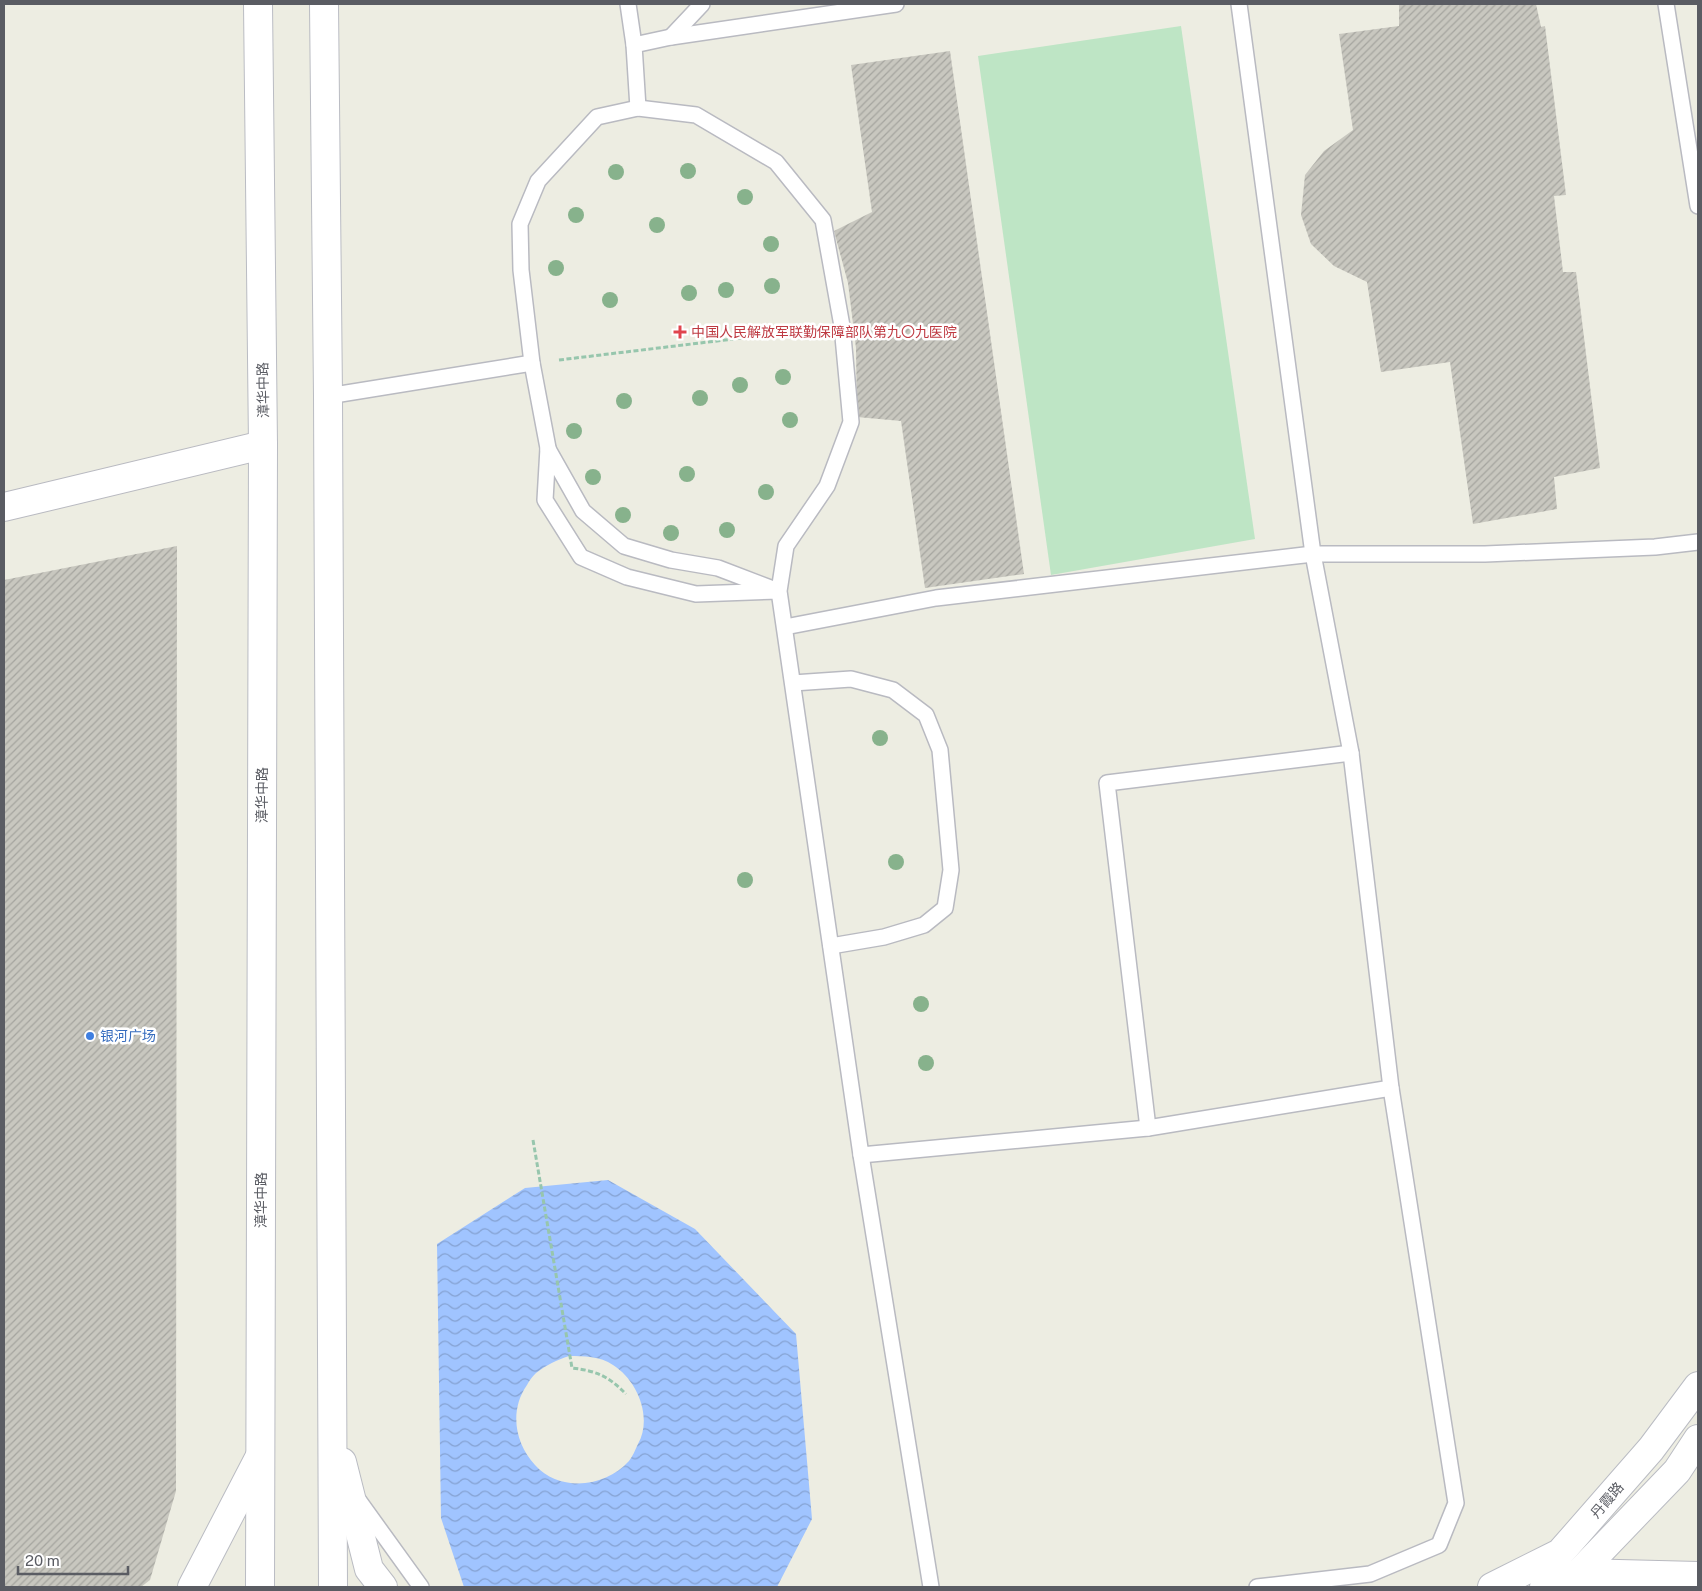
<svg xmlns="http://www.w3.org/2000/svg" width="1702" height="1591" viewBox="0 0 1702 1591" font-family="'Public Sans','Noto Sans SC',sans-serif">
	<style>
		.park { fill: #bee5c5 }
		.water { fill: url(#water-waves); fill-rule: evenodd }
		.building { fill: url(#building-hatch) }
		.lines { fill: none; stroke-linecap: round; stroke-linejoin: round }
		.service-casing { stroke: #b9bac1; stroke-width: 18 }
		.minor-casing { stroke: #b9bac1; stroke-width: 30 }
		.secondary-casing { stroke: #babcc3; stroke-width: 30 }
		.path { stroke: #97c6ad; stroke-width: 3; stroke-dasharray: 5 2.5; stroke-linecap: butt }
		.service { stroke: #fff; stroke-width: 15 }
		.minor { stroke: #fff; stroke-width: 28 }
		.secondary { stroke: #fff; stroke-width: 28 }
		.tree { fill: #87b28c }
		.health-dot { fill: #e0444e; stroke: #fff; stroke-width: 2 }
		.shop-dot { fill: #3f7fe0; stroke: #fff; stroke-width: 2 }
		.labels { text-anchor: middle; stroke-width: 5; stroke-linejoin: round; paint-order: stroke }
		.health-label { font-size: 14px; fill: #be3a42; stroke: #fff; text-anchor: start }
		.street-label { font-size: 14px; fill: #5a5c63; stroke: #fff }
		.shop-label { font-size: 14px; fill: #366cbe; stroke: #fff; text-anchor: start }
	</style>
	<defs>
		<pattern id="water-waves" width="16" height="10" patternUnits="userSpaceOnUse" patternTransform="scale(1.25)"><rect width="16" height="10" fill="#a0c4ff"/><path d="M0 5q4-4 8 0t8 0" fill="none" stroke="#85a2d2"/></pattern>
		<pattern id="building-hatch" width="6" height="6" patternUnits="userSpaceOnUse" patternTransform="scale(1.25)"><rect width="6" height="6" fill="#c8c7bf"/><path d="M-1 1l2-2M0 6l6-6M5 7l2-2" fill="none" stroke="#a5a59f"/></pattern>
	</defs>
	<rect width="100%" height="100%" fill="#edede2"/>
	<polygon class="park" points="1181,26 1255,539 1051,575 978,56"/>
	<path class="water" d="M608,1180L695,1229L796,1334L812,1519L777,1587H464L441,1518L437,1244L525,1188ZM569,1356C584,1356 600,1356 613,1365C637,1380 653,1417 638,1444C635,1450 633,1456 629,1461C606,1487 560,1493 535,1465C515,1443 509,1411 527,1385C529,1381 532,1377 536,1373C546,1365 557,1360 569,1356Z"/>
	<g class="building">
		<polygon points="1399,4 1493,4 1493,5 1536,4 1541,27 1545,26 1566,195 1554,196 1563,272 1576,272 1600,468 1554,477 1557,509 1473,524 1450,362 1381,372 1367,282 1334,266 1311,244 1301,215 1305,175 1324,151 1353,130 1339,34 1399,26"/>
		<polygon points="950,51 1024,574 925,588 901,421 857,417 856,348 848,283 834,231 872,212 851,65"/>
		<polygon points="177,546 176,1491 150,1580 141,1587 4,1587 4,580"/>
	</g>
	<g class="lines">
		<g class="service-casing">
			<g id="service">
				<polyline points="628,4 634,45"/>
				<polyline points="1666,4 1698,206"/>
				<polyline points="671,37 702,4"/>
				<polyline points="638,108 634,45 671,37 896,4"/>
				<polyline points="328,396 532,363"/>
				<polyline points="548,449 583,511 624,546 671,560 718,568 773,589"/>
				<polyline points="779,591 696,594 627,577 581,557 545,500 548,448 532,363 521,270 520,224 538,181 597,117 638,108 696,115 776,162 823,220 842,326 851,422 827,486 786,546 779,591 861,1155 1148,1128 1391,1088 1351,753 1313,554 1239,4"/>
				<polyline points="785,627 936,598 1313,554 1485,554 1655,547 1698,542"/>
				<polyline points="793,683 851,679 893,690 926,715 940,750 951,870 945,908 924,925 884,937 831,946"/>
				<polyline points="1148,1128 1107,783 1351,753"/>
				<polyline points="861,1155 931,1587"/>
				<polyline points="359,1501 421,1587"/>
				<polyline points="1257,1587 1370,1574 1439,1545 1456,1503 1391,1088"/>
			</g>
		</g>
		<g class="minor-casing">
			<g id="minor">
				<polyline points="4,507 263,445"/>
				<polyline points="1579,1573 1698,1576"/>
			</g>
		</g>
		<g class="secondary-casing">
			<g id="secondary">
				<polyline points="258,4 263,445 260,1587"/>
				<polyline points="324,4 328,396 333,1587"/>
				<polyline points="342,1462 369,1569 383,1587"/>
				<polyline points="192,1587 259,1458"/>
				<polyline points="1492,1587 1560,1553 1651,1449 1698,1386"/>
				<polyline points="1544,1587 1579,1573 1677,1471 1698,1439"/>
			</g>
		</g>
		<g class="path">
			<polyline points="559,360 816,329"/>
			<path d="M533,1140L572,1368C597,1371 608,1376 626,1394"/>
		</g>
		<use href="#service" class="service"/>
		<use href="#minor" class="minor"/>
		<use href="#secondary" class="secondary"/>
	</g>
	<g class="tree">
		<circle cx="688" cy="171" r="8"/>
		<circle cx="616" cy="172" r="8"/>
		<circle cx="745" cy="197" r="8"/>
		<circle cx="576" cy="215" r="8"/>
		<circle cx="657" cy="225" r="8"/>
		<circle cx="771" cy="244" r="8"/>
		<circle cx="556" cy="268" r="8"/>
		<circle cx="772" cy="286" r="8"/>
		<circle cx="726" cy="290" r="8"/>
		<circle cx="689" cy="293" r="8"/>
		<circle cx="610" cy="300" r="8"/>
		<circle cx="783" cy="377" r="8"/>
		<circle cx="740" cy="385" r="8"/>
		<circle cx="700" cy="398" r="8"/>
		<circle cx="624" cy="401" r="8"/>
		<circle cx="790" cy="420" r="8"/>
		<circle cx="574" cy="431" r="8"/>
		<circle cx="687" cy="474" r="8"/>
		<circle cx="593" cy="477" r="8"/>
		<circle cx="766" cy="492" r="8"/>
		<circle cx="623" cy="515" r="8"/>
		<circle cx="727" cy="530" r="8"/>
		<circle cx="671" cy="533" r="8"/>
		<circle cx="880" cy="738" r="8"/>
		<circle cx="896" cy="862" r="8"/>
		<circle cx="745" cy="880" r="8"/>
		<circle cx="921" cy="1004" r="8"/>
		<circle cx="926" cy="1063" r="8"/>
	</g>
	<path class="health-dot" d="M677.5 324.5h5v5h5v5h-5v5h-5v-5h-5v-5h5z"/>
	<circle class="shop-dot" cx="90" cy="1036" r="5"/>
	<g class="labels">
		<g class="health-label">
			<text x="691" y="337">中国人民解放军联勤保障部队第九〇九医院</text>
		</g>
		<g class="street-label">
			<text transform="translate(263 390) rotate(-91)" y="5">漳华中路</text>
			<text transform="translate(262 795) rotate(-90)" y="5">漳华中路</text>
			<text transform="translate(261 1200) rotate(-90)" y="5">漳华中路</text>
			<text transform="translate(1607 1500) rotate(-49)" y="5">丹霞路</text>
		</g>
		<g class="shop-label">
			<text x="100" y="1041">银河广场</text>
		</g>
	</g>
	<rect width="1702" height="1591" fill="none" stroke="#5a5c63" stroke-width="10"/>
	<path d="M18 1566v8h110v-8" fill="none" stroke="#5a5c63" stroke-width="2.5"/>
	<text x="25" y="1566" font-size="15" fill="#5a5c63" stroke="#ffffff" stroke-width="4" paint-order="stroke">20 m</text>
</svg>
